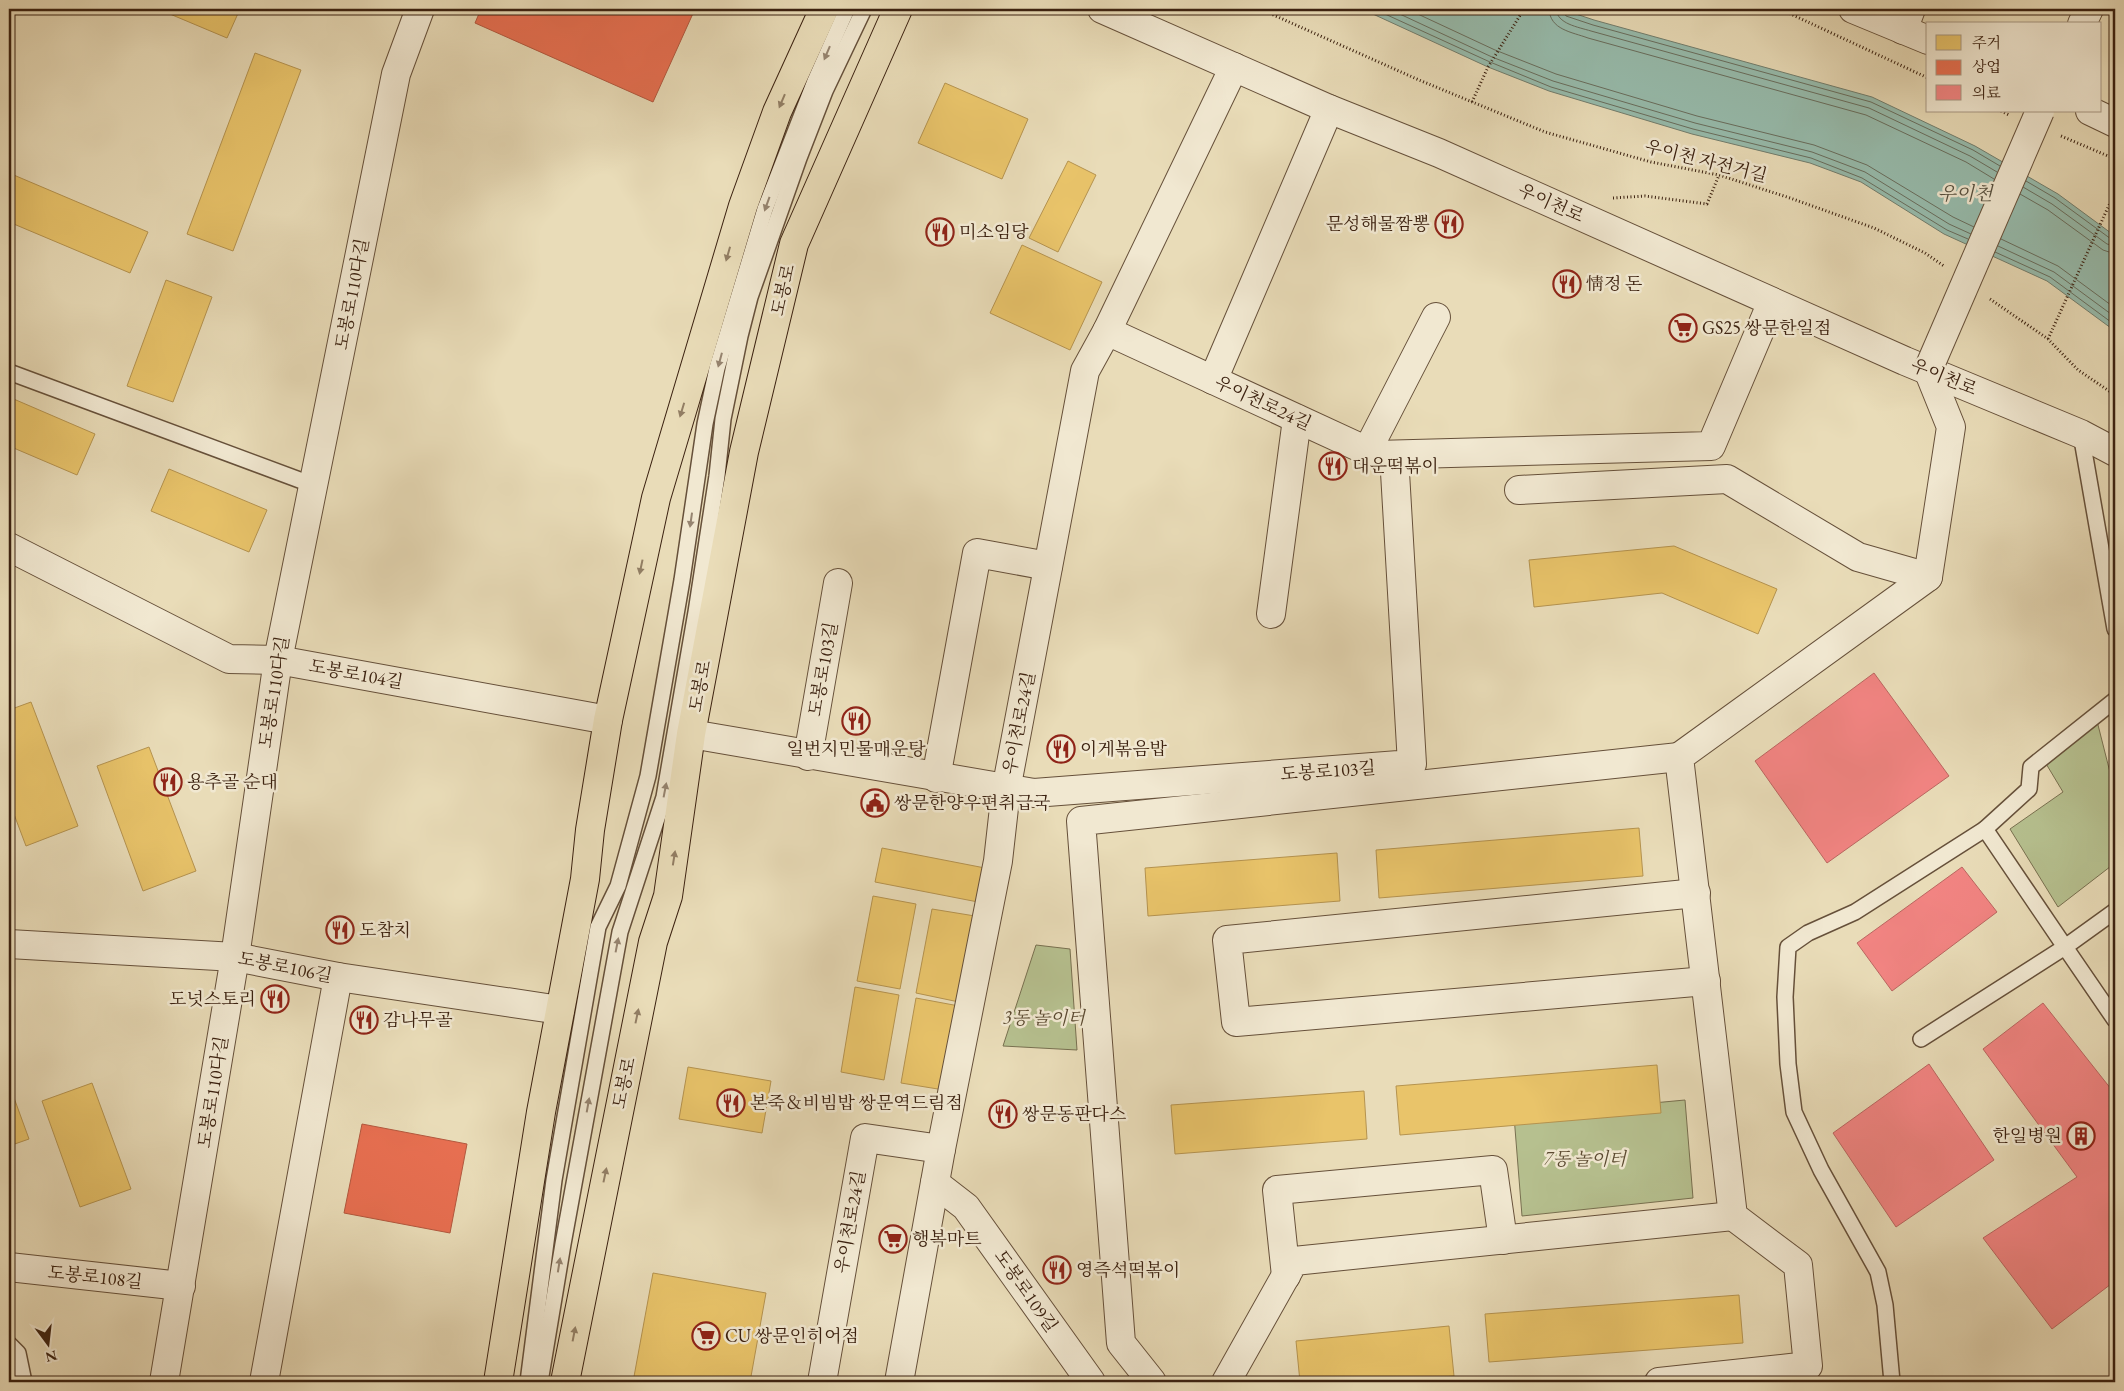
<svg xmlns="http://www.w3.org/2000/svg" width="2124" height="1391" viewBox="0 0 2124 1391" font-family="'EB Garamond','Noto Serif KR',serif">
	<style>
		.green { fill: #b6c08f; stroke: #787050 }
		.water { fill: #97bcad; stroke: #727e6e }
		.homes { fill: #e9c46a; stroke: #b5934f }
		.shops { fill: #e76f51; stroke: #b3583e }
		.health { fill: #f28482; stroke: #bb6660 }
		.lines { fill: none; stroke-linecap: round; stroke-linejoin: round }
		.shore { stroke: #696e5e; stroke-width: 1 }
		.service-casing { stroke: #66503a; stroke-width: 18 }
		.minor-casing { stroke: #66503a; stroke-width: 30 }
		.primary-casing { stroke: #3b2110; stroke-width: 30 }
		.path { stroke: #3b2110; stroke-width: 3; stroke-dasharray: 1 2.5; stroke-linecap: butt }
		.service { stroke: #f1e8d1; stroke-width: 15 }
		.minor { stroke: #f1e8d1; stroke-width: 28 }
		.primary { stroke: #e9dcb8; stroke-width: 28 }
		.minor-bridge-casing { stroke: #66503a; stroke-width: 30; stroke-linecap: butt }
		.minor-bridge { stroke: #f1e8d1; stroke-width: 28 }
		.oneway { fill: #968470 }
		.oneway2 { fill: #927e64 }
		.labels { text-anchor: middle; stroke-width: 5; stroke-linejoin: round; paint-order: stroke }
		.street-label { font-size: 18px; fill: #3b2110; stroke: #f1e8d1 }
		.poi-label { font-size: 18px; fill: #3b2110; stroke: #f1e8d1; text-anchor: start }
		.park-label { font-size: 18px; font-style: italic; fill: #5a4930; stroke: #f1e8d1 }
		.water-label { font-size: 19px; font-style: italic; fill: #57503f; stroke: #f1e8d1 }
	</style>
	<rect width="100%" height="100%" fill="#e9dcb8"/>
	<filter id="stains"><feTurbulence type="fractalNoise" baseFrequency=".004" numOctaves="4"/><feColorMatrix values="0 0 0 0 .2 0 0 0 0 .09 0 0 0 0 .02 0 0 0 .5 -.17"/></filter>
	<radialGradient id="worn" r=".72"><stop offset=".6" stop-color="#630" stop-opacity="0"/><stop offset="1" stop-color="#630" stop-opacity=".3"/></radialGradient>
	<g class="green">
		<polygon points="2097,721 2115,792 2115,863 2058,907 2010,829 2063,792 2042,757"/>
		<polygon points="1036,945 1070,949 1077,1050 1003,1046"/>
		<polygon points="1685,1100 1693,1198 1522,1216 1514,1116"/>
	</g>
	<polygon class="water" points="1362,9 1561,9 1594,20 1872,97 1975,146 2058,194 2115,236 2115,331 2047,281 1944,234 1861,182 1810,163 1692,134 1549,91 1488,67"/>
	<g class="homes">
		<polygon points="158,9 240,9 227,38"/>
		<polygon points="255,53 301,70 233,251 187,234"/>
		<polygon points="945,83 1028,119 1002,179 918,143"/>
		<polygon points="1068,161 1096,175 1058,252 1029,238"/>
		<polygon points="9,173 148,232 130,273 9,222"/>
		<polygon points="1022,245 1102,282 1070,350 990,313"/>
		<polygon points="166,280 212,297 173,402 127,386"/>
		<polygon points="9,397 95,434 77,475 9,446"/>
		<polygon points="169,469 267,510 249,552 151,511"/>
		<polygon points="1674,546 1777,589 1758,634 1662,593 1534,607 1529,560"/>
		<polygon points="31,702 78,826 26,846 9,801 9,710"/>
		<polygon points="149,747 196,871 143,891 97,766"/>
		<polygon points="1639,828 1643,876 1379,898 1376,850"/>
		<polygon points="882,848 985,868 978,902 875,882"/>
		<polygon points="1337,853 1340,901 1148,916 1145,868"/>
		<polygon points="873,896 916,904 900,989 857,981"/>
		<polygon points="932,909 975,916 959,1002 916,993"/>
		<polygon points="855,987 899,995 884,1080 841,1072"/>
		<polygon points="916,998 959,1006 944,1090 901,1083"/>
		<polygon points="1657,1065 1661,1113 1400,1135 1396,1086"/>
		<polygon points="688,1067 771,1081 762,1133 679,1119"/>
		<polygon points="92,1083 131,1189 80,1207 42,1101"/>
		<polygon points="9,1084 29,1139 9,1146"/>
		<polygon points="1364,1091 1367,1139 1175,1154 1171,1105"/>
		<polygon points="653,1273 766,1293 750,1382 633,1382"/>
		<polygon points="1739,1295 1743,1343 1489,1362 1485,1314"/>
		<polygon points="1449,1326 1454,1376 1382,1382 1300,1382 1296,1341"/>
	</g>
	<g class="shops">
		<polygon points="481,9 695,9 653,102 475,23"/>
		<polygon points="362,1124 467,1144 450,1233 344,1213"/>
	</g>
	<g class="health">
		<polygon points="1874,673 1949,776 1827,863 1755,761"/>
		<polygon points="1962,867 1997,912 1892,991 1857,943"/>
		<polygon points="2043,1003 2115,1094 2115,1281 2052,1329 1983,1238 2077,1177 1983,1049"/>
		<polygon points="1929,1064 1994,1160 1896,1227 1833,1133"/>
	</g>
	<g class="lines">
		<g class="shore">
			<polyline points="1374,9 1490,62 1551,87 1693,129 1811,158 1862,178 1947,230 1968,239"/>
			<polyline points="1389,9 1492,57 1553,81 1695,123 1812,152 1865,172 1949,224 1971,234"/>
			<polyline points="1407,9 1495,50 1556,74 1697,116 1814,145 1867,165 1953,217 1974,227"/>
			<path d="M1549,9C1550,30 1572,32 1588,38L1866,115L1966,162L1994,179"/>
			<path d="M1556,9C1557,24 1578,27 1591,31L1869,108L1970,156L1997,172"/>
			<polyline points="1562,9 1566,16 1593,25 1871,102 1973,150 2000,166"/>
			<polyline points="2026,181 2055,198 2111,239 2115,240"/>
			<polyline points="2023,187 2052,204 2107,244 2115,246"/>
			<polyline points="2020,194 2048,210 2103,250 2115,254"/>
			<polyline points="2001,239 2058,266 2115,308"/>
			<polyline points="1998,246 2054,272 2115,317"/>
			<polyline points="1995,252 2050,277 2115,325"/>
		</g>
		<g class="service-casing">
			<g id="service">
				<polyline points="9,372 313,485"/>
				<polyline points="2081,434 2115,629"/>
				<polyline points="2115,911 2065,947 2115,1020"/>
				<polyline points="1921,1039 2065,947 1985,829 2029,789 2031,767 2115,700"/>
				<polyline points="9,1344 18,1353 24,1382"/>
				<polyline points="528,1382 554,1180 598,927 618,886 648,776 682,580 705,424 717,368 765,209 815,81 847,9"/>
				<polyline points="540,1382 563,1244 620,932 664,797 696,612 717,476 723,419 740,336 750,297 799,158 825,91 864,9"/>
				<polyline points="1892,1382 1885,1305 1878,1272 1821,1170 1794,1112 1788,1064 1785,997 1788,947 1808,933 1855,912 1985,829"/>
			</g>
		</g>
		<g class="minor-casing">
			<g id="minor">
				<polyline points="1102,9 1329,109 1439,153 1905,361 2081,434 2115,452"/>
				<polyline points="1853,9 1928,40"/>
				<polyline points="2082,24 2089,9"/>
				<polyline points="1903,30 1911,9"/>
				<polyline points="2090,111 2115,123"/>
				<polyline points="1107,331 1376,455 1711,446 1772,302"/>
				<polyline points="1213,380 1329,109"/>
				<polyline points="1367,451 1436,317"/>
				<polyline points="1519,490 1727,479 1858,557 1928,577"/>
				<polyline points="9,547 229,659 278,660 608,720"/>
				<polyline points="1271,614 1297,419"/>
				<polyline points="691,734 1034,793 1412,764 1394,455"/>
				<polyline points="808,756 838,583"/>
				<polyline points="936,778 977,553 1048,566"/>
				<polyline points="1696,893 1227,940 1236,1022 1706,981"/>
				<polyline points="9,944 235,957 338,977 560,1010"/>
				<polyline points="935,1183 966,1207 1091,1382"/>
				<polyline points="9,1267 181,1286"/>
				<polyline points="1286,1276 1277,1190 1493,1170 1503,1240"/>
				<polyline points="164,1382 235,957 278,660 396,74 420,9"/>
				<polyline points="264,1382 338,977"/>
				<polyline points="822,1382 865,1138 941,1149"/>
				<polyline points="899,1382 941,1149 998,861 1006,790 1085,371 1107,331 1234,67"/>
				<polyline points="1152,1382 1121,1343 1081,821 1679,757"/>
				<polyline points="1226,1382 1294,1261 1733,1216"/>
				<polyline points="1659,1382 1808,1366 1798,1265 1733,1216 1679,757 1928,577 1951,427 1928,370"/>
			</g>
		</g>
		<g class="primary-casing">
			<g id="primary">
				<polyline points="498,1382 541,1112 585,879 590,830 608,720 656,498 743,206 777,112 824,9"/>
				<polyline points="565,1382 653,942 668,896 691,734 744,452 794,244 898,9"/>
			</g>
		</g>
		<g class="path">
			<polyline points="1260,9 1419,80 1545,132 1651,162 1719,175 1790,198 1874,228 1925,253 1944,266"/>
			<polyline points="1780,9 1928,78"/>
			<polyline points="1472,102 1488,67 1524,9"/>
			<polyline points="2001,111 2009,115"/>
			<polyline points="2061,136 2115,159"/>
			<polyline points="1613,198 1645,196 1707,204 1719,175"/>
			<polyline points="2111,201 2115,205"/>
			<polyline points="1990,299 2048,339 2078,370 2115,395"/>
			<polyline points="2048,339 2115,192"/>
		</g>
		<use href="#service" class="service"/>
		<use href="#minor" class="minor"/>
		<use href="#primary" class="primary"/>
		<g class="minor-bridge-casing">
			<polyline id="minor-bridge" points="1928,370 2040,111"/>
		</g>
		<use href="#minor-bridge" class="minor-bridge"/>
	</g>
	<defs><path id="oneway-solid" d="M-6-.8H1V-3.2L6.5 0L1 3.2V.8H-6Z" transform="scale(1.25)"/></defs>
	<g class="oneway">
		<use href="#oneway-solid" transform="translate(827 53) rotate(113)"/>
		<use href="#oneway-solid" transform="translate(767 204) rotate(110)"/>
		<use href="#oneway-solid" transform="translate(720 360) rotate(105)"/>
		<use href="#oneway-solid" transform="translate(691 520) rotate(98)"/>
		<use href="#oneway-solid" transform="translate(665 790) rotate(-79)"/>
		<use href="#oneway-solid" transform="translate(617 945) rotate(-79)"/>
		<use href="#oneway-solid" transform="translate(588 1105) rotate(-80)"/>
		<use href="#oneway-solid" transform="translate(559 1265) rotate(-81)"/>
	</g>
	<g class="oneway2">
		<use href="#oneway-solid" transform="translate(782 101) rotate(113)"/>
		<use href="#oneway-solid" transform="translate(728 254) rotate(106)"/>
		<use href="#oneway-solid" transform="translate(682 410) rotate(107)"/>
		<use href="#oneway-solid" transform="translate(641 567) rotate(102)"/>
		<use href="#oneway-solid" transform="translate(674 858) rotate(-81)"/>
		<use href="#oneway-solid" transform="translate(637 1016) rotate(-78)"/>
		<use href="#oneway-solid" transform="translate(605 1175) rotate(-78)"/>
		<use href="#oneway-solid" transform="translate(574 1334) rotate(-79)"/>
	</g>
	<defs>
		<g id="restaurant-ring" transform="scale(1.4375)"><circle r="9.5" fill="#f1e8d1" stroke="#8f2418" stroke-width="1.5"/><path d="M-5-6h1v4h1v-4h1v4h1v-4h1v5L-1.5 .5V6h-2V.5L-5-1ZM5-6V6H3V1.5H1.5Q1.5-4 5-6Z" fill="#8f2418"/></g>
		<g id="supermarket-ring" transform="scale(1.4375)"><circle r="9.5" fill="#f1e8d1" stroke="#8f2418" stroke-width="1.5"/><path d="M-6-5.5h2.5l.6 2H6L4.5 2H-2.5L-4.4-4H-6ZM-1.5 3.2a1.3 1.3 0 1 0 .1 0ZM3 3.2a1.3 1.3 0 1 0 .1 0Z" fill="#8f2418"/></g>
		<g id="civic-ring" transform="scale(1.4375)"><circle r="9.5" fill="#f1e8d1" stroke="#8f2418" stroke-width="1.5"/><path d="M-.6-6.5H3V-4.5H.6V-3L4-1V1h2V6H-6V1h2V-1L-.6-3ZM-1.2 2.5V6h2.4V2.5Z" fill="#8f2418"/></g>
		<g id="building-ring" transform="scale(1.4375)"><circle r="9.5" fill="#f1e8d1" stroke="#8f2418" stroke-width="1.5"/><path d="M-4-6H4V6H1V3H-1V6H-4ZM-2.5-4.3h1.7v1.8h-1.7ZM.8-4.3h1.7v1.8H.8ZM-2.5-1h1.7V.8h-1.7ZM.8-1h1.7V.8H.8Z" fill="#8f2418"/></g>
	</defs>
	<g fill-rule="evenodd">
		<use href="#restaurant-ring" x="1449" y="224"/>
		<use href="#restaurant-ring" x="940" y="232"/>
		<use href="#restaurant-ring" x="1567" y="284"/>
		<use href="#supermarket-ring" x="1683" y="328"/>
		<use href="#restaurant-ring" x="1333" y="466"/>
		<use href="#restaurant-ring" x="856" y="721"/>
		<use href="#restaurant-ring" x="1061" y="749"/>
		<use href="#restaurant-ring" x="168" y="782"/>
		<use href="#civic-ring" x="875" y="803"/>
		<use href="#restaurant-ring" x="340" y="930"/>
		<use href="#restaurant-ring" x="275" y="999"/>
		<use href="#restaurant-ring" x="364" y="1020"/>
		<use href="#restaurant-ring" x="731" y="1103"/>
		<use href="#restaurant-ring" x="1003" y="1114"/>
		<use href="#building-ring" x="2081" y="1136"/>
		<use href="#supermarket-ring" x="893" y="1239"/>
		<use href="#restaurant-ring" x="1057" y="1270"/>
		<use href="#supermarket-ring" x="706" y="1336"/>
	</g>
	<g class="labels">
		<g class="street-label">
			<text transform="translate(1706 161) rotate(14)" y="6">우이천 자전거길</text>
			<text transform="translate(1551 203) rotate(24)" y="6">우이천로</text>
			<text transform="translate(783 290) rotate(-77)" y="6">도봉로</text>
			<text transform="translate(352 294) rotate(-79)" y="6">도봉로110다길</text>
			<text transform="translate(1944 377) rotate(22)" y="6">우이천로</text>
			<text transform="translate(1263 403) rotate(25)" y="6">우이천로24길</text>
			<text transform="translate(823 669) rotate(-80)" y="6">도봉로103길</text>
			<text transform="translate(356 674) rotate(10)" y="6">도봉로104길</text>
			<text transform="translate(700 686) rotate(-79)" y="6">도봉로</text>
			<text transform="translate(274 692) rotate(-81)" y="6">도봉로110다길</text>
			<text transform="translate(1019 723) rotate(-79)" y="6">우이천로24길</text>
			<text transform="translate(1328 771) rotate(-4)" y="6">도봉로103길</text>
			<text transform="translate(285 967) rotate(11)" y="6">도봉로106길</text>
			<text transform="translate(624 1083) rotate(-78)" y="6">도봉로</text>
			<text transform="translate(213 1092) rotate(-81)" y="6">도봉로110다길</text>
			<text transform="translate(850 1222) rotate(-80)" y="6">우이천로24길</text>
			<text transform="translate(95 1277) rotate(6)" y="6">도봉로108길</text>
			<text transform="translate(1026 1291) rotate(55)" y="6">도봉로109길</text>
		</g>
		<g class="poi-label">
			<text x="1430" y="230" text-anchor="end">문성해물짬뽕</text>
			<text x="959" y="238">미소임당</text>
			<text x="1586" y="290">情정 돈</text>
			<text x="1702" y="334">GS25 쌍문한일점</text>
			<text x="1352" y="472">대운떡볶이</text>
			<text x="856" y="755" text-anchor="middle">일번지민물매운탕</text>
			<text x="1080" y="755">이게볶음밥</text>
			<text x="187" y="788">용추골 순대</text>
			<text x="894" y="809">쌍문한양우편취급국</text>
			<text x="359" y="936">도참치</text>
			<text x="256" y="1005" text-anchor="end">도넛스토리</text>
			<text x="383" y="1026">감나무골</text>
			<text x="750" y="1109">본죽＆비빔밥 쌍문역드림점</text>
			<text x="1022" y="1120">쌍문동판다스</text>
			<text x="2062" y="1142" text-anchor="end">한일병원</text>
			<text x="912" y="1245">행복마트</text>
			<text x="1076" y="1276">영즉석떡볶이</text>
			<text x="725" y="1342">CU 쌍문인히어점</text>
		</g>
		<g class="park-label">
			<text x="1044" y="1024">3동 놀이터</text>
			<text x="1585" y="1165">7동 놀이터</text>
		</g>
		<g class="water-label">
			<text x="1965" y="200">우이천</text>
		</g>
	</g>
	<rect width="2124" height="1391" fill="none" stroke="#e9dcb8" stroke-width="30"/>
	<rect x="10" y="10" width="2104" height="1371" fill="none" stroke="#3b2110" stroke-width="2.5"/>
	<rect x="15" y="15" width="2094" height="1361" fill="none" stroke="#3b2110"/>
	<rect x="1926" y="22" width="175" height="90" fill="#f1e8d1" stroke="#a89884"/>
	<rect x="1936" y="35" width="25" height="15" fill="#e9c46a" stroke="#a89884"/>
	<text x="1972" y="48" font-size="15" fill="#3b2110">주거</text>
	<rect x="1936" y="60" width="25" height="15" fill="#e76f51" stroke="#a89884"/>
	<text x="1972" y="72" font-size="15" fill="#3b2110">상업</text>
	<rect x="1936" y="85" width="25" height="15" fill="#f28482" stroke="#a89884"/>
	<text x="1972" y="98" font-size="15" fill="#3b2110">의료</text>
	<g transform="translate(48 1344) rotate(165)" stroke="#f1e8d1" stroke-width="4" paint-order="stroke">
	<path d="M0-4L9 19L0 12L-9 19Z" fill="#3b2110"/>
	<text y="-8" font-size="14" font-weight="bold" text-anchor="middle" fill="#3b2110">N</text>
	</g>
	<rect width="100%" height="100%" filter="url(#stains)"/>
	<rect width="100%" height="100%" fill="url(#worn)"/>
</svg>
